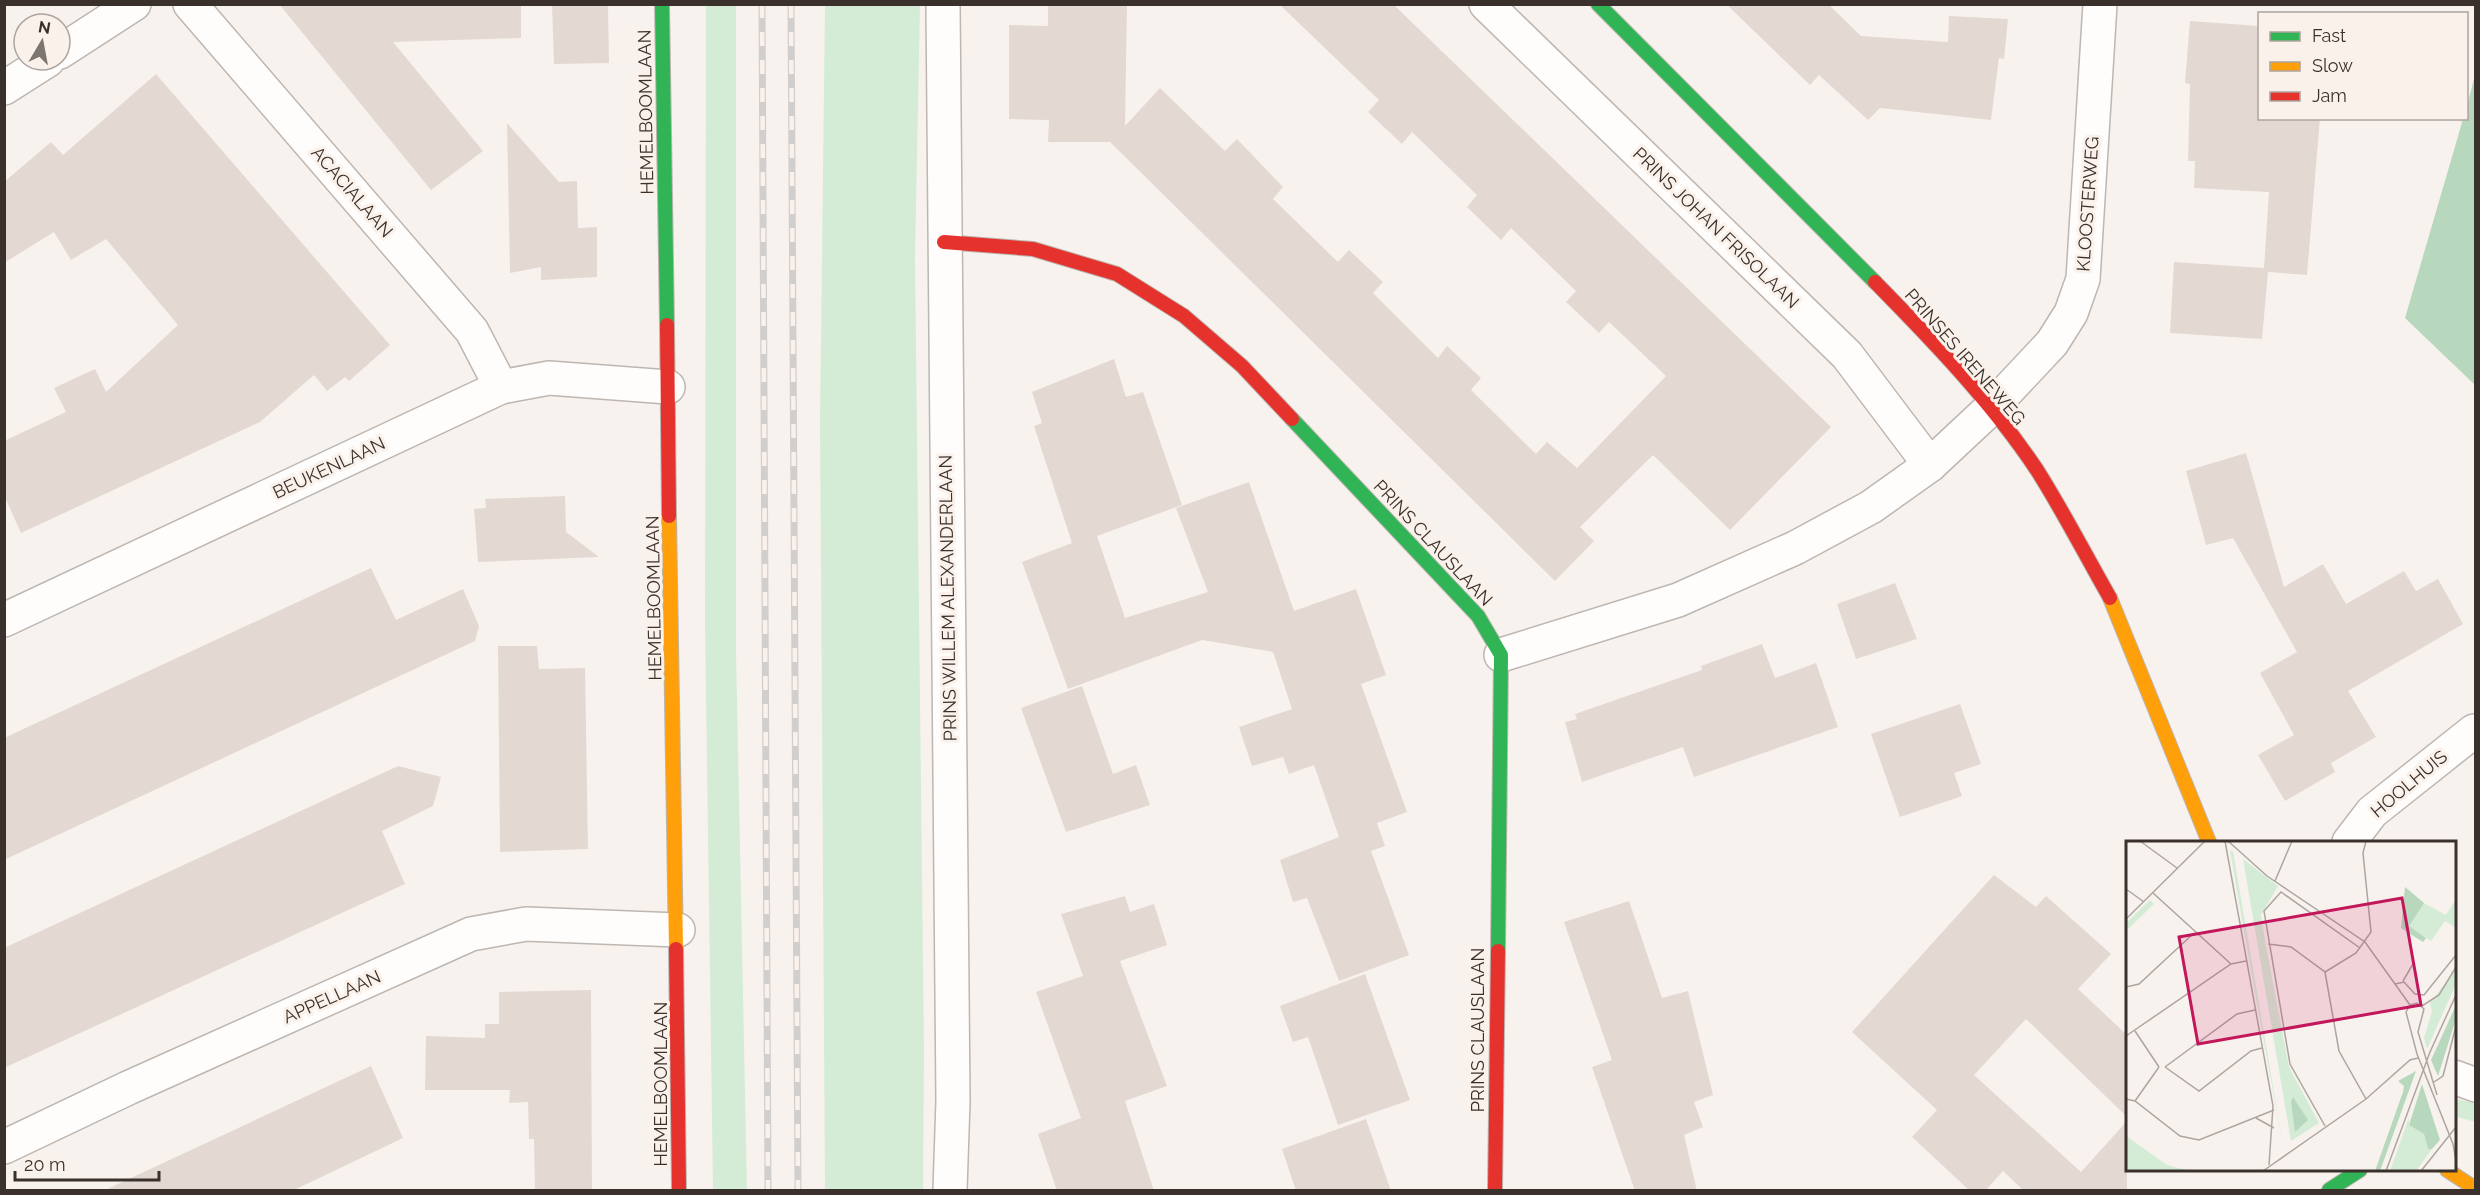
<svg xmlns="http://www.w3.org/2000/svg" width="2480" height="1195" viewBox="0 0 2480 1195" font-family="Raleway,sans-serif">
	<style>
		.green { fill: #d4ecd6 }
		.forest { fill: #b7d8bc }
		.building { fill: #e4d8d3 }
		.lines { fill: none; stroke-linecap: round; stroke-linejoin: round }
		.street-casing { stroke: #bdb6b1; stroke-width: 36 }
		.fast-casing { stroke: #bdb6b1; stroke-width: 16 }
		.slow-casing { stroke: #bdb6b1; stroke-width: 16 }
		.jam-casing { stroke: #bdb6b1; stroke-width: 16 }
		.street { stroke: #fefdfc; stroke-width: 33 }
		.fast { stroke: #30b455; stroke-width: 14 }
		.slow { stroke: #ff9f0a; stroke-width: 14 }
		.jam { stroke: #e5322d; stroke-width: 14 }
		.rail-casing { stroke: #d1cfce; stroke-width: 7 }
		.rail { stroke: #fbf1eb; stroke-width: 4.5; stroke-dasharray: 14; stroke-linecap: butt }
		.labels { text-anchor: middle; stroke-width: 6; stroke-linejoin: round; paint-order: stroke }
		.street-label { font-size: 18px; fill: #3b312c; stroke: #fbf1eb }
		.inset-road { fill: none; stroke: #aca5a0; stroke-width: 1.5 }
		.view { fill: #c2185b; fill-opacity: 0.15; stroke: #c2185b; stroke-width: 3 }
		.inset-edge { fill: none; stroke: #3b312c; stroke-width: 3 }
	</style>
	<rect width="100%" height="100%" fill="#f8f2ee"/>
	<g class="green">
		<polygon points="706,5 736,5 736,651 747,1190 713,1190 705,624"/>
		<polygon points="825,5 920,5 915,258 924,1051 923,1190 825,1190 820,421"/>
		<polygon points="2455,1099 2475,1103 2475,1122 2455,1116"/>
	</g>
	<polygon class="forest" points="2475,75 2475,385 2405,318 2463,119 2466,118 2467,106"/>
	<g class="building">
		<polygon points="279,4 521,4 521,38 393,42 483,151 431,190"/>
		<polygon points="552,4 608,4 609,63 554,64"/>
		<polygon points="1048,4 1127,6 1125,126 1160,88 1225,151 1237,139 1283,187 1273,199 1338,262 1349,250 1383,282 1373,293 1438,358 1447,346 1481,378 1471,390 1536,454 1547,442 1577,468 1666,376 1609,322 1599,333 1566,302 1576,291 1511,228 1501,240 1467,207 1477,195 1412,132 1402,144 1368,112 1379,100 1279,4 1393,4 1831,427 1730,530 1653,455 1580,527 1594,541 1555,581 1110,142 1048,142 1049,120 1009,119 1009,25 1048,26"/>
		<polygon points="1726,4 1828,4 1861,36 1948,42 1949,16 2008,19 2004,59 1999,58 1991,120 1880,108 1868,120 1819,75 1810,85"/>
		<polygon points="2190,21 2259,26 2259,118 2320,118 2307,275 2268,272 2262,339 2170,333 2174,262 2264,268 2269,192 2194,188 2195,161 2188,161 2190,84 2185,83"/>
		<polygon points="156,74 390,345 349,381 345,377 327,391 314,375 260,422 21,533 4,495 4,441 66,412 54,388 95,369 106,392 178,325 106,239 71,260 54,232 4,263 4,182 51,142 63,155"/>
		<polygon points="507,123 559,182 577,181 578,228 597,227 597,277 541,280 541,267 510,273"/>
		<polygon points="1114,359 1126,397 1143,392 1182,505 1097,536 1125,618 1208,592 1176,508 1249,482 1294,611 1356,589 1386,675 1361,684 1407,812 1377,823 1385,846 1371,851 1409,955 1339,981 1307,898 1293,902 1280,860 1339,837 1314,765 1289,774 1283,757 1252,766 1239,727 1292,709 1273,652 1202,640 1068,689 1022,562 1072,543 1034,426 1042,423 1032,392"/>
		<polygon points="2246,453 2284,587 2323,564 2346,604 2404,571 2416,591 2438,579 2463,624 2348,691 2376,737 2331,763 2335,772 2285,801 2258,755 2294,735 2260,673 2297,652 2233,538 2206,545 2186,471"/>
		<polygon points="565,496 566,532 599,557 478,562 474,509 486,508 485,499"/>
		<polygon points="371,568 396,620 463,589 479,626 475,641 4,860 4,738"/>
		<polygon points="1895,583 1917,639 1856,659 1837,604"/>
		<polygon points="1762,644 1775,678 1816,663 1838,727 1694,777 1683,747 1582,782 1565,722 1577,719 1575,714 1702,670 1701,666"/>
		<polygon points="498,646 537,646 539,669 585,668 588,849 500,852"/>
		<polygon points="1082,686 1113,774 1136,765 1150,805 1066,832 1021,708"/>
		<polygon points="1960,704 1981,764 1954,773 1962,796 1900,817 1871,734"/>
		<polygon points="398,766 441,777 433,806 382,831 405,884 4,1068 4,948"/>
		<polygon points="1994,875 2036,907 2046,896 2111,954 2078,989 2127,1035 2127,1117 2026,1019 1974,1075 2081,1172 2127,1121 2127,1191 2024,1191 2003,1171 1985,1191 1970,1191 1912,1137 1937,1110 1852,1032"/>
		<polygon points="1125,896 1130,912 1154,904 1167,945 1120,961 1167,1086 1125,1101 1154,1191 1057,1191 1038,1134 1081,1118 1036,992 1083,976 1061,914"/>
		<polygon points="1629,901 1662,998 1688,991 1713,1095 1694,1102 1703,1127 1684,1135 1697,1191 1635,1191 1592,1067 1612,1060 1564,922"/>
		<polygon points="1365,974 1410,1100 1338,1125 1308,1037 1293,1042 1280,1006"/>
		<polygon points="591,990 592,1191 535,1191 534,1139 529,1139 528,1102 509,1103 510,1090 425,1090 426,1036 485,1038 485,1024 499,1024 499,992"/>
		<polygon points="371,1066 403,1138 292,1191 103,1191"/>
		<polygon points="1366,1119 1391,1191 1296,1191 1282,1149"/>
	</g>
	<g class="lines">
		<g class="street-casing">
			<g id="street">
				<polyline points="190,4 472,331 501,387"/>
				<polyline points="943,4 953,1101 950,1190"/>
				<polyline points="1486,4 1847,355 1930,465"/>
				<polyline points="60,52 134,4"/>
				<polyline points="4,88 48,60"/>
				<polyline points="4,620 501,387 549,378 668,387"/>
				<polyline points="1501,655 1678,600 1795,548 1871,507 1930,465 1991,408 2052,343 2071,313 2083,279 2100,4"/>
				<polyline points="2349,842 2372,812 2474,731"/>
				<polyline points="2454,1077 2476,1085"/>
				<polyline points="4,1147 128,1088 471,934 526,924 678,930"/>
			</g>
		</g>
		<g class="fast-casing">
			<g id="fast">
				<polyline points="662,4 667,325"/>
				<polyline points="1598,4 1875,282"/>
				<polyline points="1292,419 1478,616 1501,655 1498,951"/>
				<polyline points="2329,1190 2360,1170"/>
			</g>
		</g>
		<g class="slow-casing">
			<g id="slow">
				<polyline points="669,516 676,949"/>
				<polyline points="2110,598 2209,842"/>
				<polyline points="2447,1170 2476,1189"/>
			</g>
		</g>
		<g class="jam-casing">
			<g id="jam">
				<polyline points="944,242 1033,249 1117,274 1184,316 1242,366 1292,419"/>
				<path d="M1875,282C1933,341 1991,401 2037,470C2063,511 2086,556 2110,598"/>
				<polyline points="667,325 669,516"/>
				<polyline points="676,949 679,1190"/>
				<polyline points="1495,1190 1498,951"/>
			</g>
		</g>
		<use href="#street" class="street"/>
		<use href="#fast" class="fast"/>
		<use href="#slow" class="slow"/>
		<use href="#jam" class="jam"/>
		<g class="rail-casing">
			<g id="rail">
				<polyline points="762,4 768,1190"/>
				<polyline points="791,4 798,1190"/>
			</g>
		</g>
		<use href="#rail" class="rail"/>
	</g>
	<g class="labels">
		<g class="street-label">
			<text transform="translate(646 112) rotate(-91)" y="6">HEMELBOOMLAAN</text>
			<text transform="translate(352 192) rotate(49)" y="6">ACACIALAAN</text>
			<text transform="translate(2088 204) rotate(-86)" y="6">KLOOSTERWEG</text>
			<text transform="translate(1716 228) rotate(44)" y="6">PRINS JOHAN FRISOLAAN</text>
			<text transform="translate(1965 357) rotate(49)" y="6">PRINSES IRENEWEG</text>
			<text transform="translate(329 468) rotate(-25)" y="6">BEUKENLAAN</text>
			<text transform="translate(1433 543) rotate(47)" y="6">PRINS CLAUSLAAN</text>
			<text transform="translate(654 598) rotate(-91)" y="6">HEMELBOOMLAAN</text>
			<text transform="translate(948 598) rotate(-91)" y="6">PRINS WILLEM ALEXANDERLAAN</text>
			<text transform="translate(2409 784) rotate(-40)" y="6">HOOLHUIS</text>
			<text transform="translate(332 997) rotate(-24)" y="6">APPELLAAN</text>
			<text transform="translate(1478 1030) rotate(-90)" y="6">PRINS CLAUSLAAN</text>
			<text transform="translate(661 1084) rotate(-90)" y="6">HEMELBOOMLAAN</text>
		</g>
	</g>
	<g transform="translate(2126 841)">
		<rect width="330" height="330" fill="#f8f2ee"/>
		<path d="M104,10H107L157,304L127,141ZM117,18L152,45L135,74L140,105L163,226L193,282L165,300ZM330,58V87L319,80L305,100L282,85L298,62L320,74ZM24,59L28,63L0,90V82ZM330,128V143L301,208L298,197L306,170L304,162ZM283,276V284L298,293L302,308H306L290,330H264ZM0,295L41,324L64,330H0Z" fill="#d4ecd6"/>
		<path d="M279,46L298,62L283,85L300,97L297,101L275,87ZM330,164V178L312,235L305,219ZM290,230L254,330H249L277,251L278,245L272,240ZM296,243L314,299L306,308H302L298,293L283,284ZM167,256L182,279L169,291L165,261Z" fill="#b7d8bc"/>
		<path class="inset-road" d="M14,0L51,27M99,0L147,265L143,324M102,0L141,35L239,101L284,164M149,40L166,0M0,48L18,61M27,52L105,123M0,78L79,0M142,103L165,106L199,131L213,210L240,258M199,131L230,112L245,91L237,12L240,0M277,140L287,123M269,143L278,141L289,153L298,154L330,114M0,146L13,143L68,92M284,164L280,171L291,213L327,303L330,320M284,164L291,162L298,168L292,191L311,254M296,165L313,154L330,126M9,190L33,226M0,195L105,123L120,120M39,226L73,250L125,210L136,207M39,226L111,173L129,169M308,241L317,235L330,185M0,258L9,260L54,295L73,299L148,269M9,260L33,226M130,277L148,287M199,285L164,223L138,70L155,51L234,107M137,330L240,258L284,219L292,217M260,330L304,211L330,154M295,330L330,286"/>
		<path class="view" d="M276,57L295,164L72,203L53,96Z"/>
		<rect width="330" height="330" class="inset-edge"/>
	</g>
	<rect width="2480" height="1195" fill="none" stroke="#3b312c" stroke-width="12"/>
	<rect x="2258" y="12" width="210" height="108" fill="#fbf1eb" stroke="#aea49f" stroke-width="1.5"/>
	<rect x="2270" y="32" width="30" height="9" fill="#30b455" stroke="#aea49f" stroke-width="1.5"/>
	<text x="2312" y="42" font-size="18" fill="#3b312c">Fast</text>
	<rect x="2270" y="62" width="30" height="9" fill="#ff9f0a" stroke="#aea49f" stroke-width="1.5"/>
	<text x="2312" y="72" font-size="18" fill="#3b312c">Slow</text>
	<rect x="2270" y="92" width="30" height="9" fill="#e5322d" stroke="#aea49f" stroke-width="1.5"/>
	<text x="2312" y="102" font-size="18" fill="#3b312c">Jam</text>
	<g transform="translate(42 42) rotate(10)"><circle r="28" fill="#fbf1eb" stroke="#aea49f" stroke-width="1.5"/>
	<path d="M0-4.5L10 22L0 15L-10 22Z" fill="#7d7570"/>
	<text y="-9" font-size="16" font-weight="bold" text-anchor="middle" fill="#3b312c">N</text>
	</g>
	<path d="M15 1171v9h144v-9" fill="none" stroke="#3b312c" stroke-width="3"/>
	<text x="24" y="1171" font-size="18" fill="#3b312c" stroke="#fbf1eb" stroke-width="4.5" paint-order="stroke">20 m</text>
</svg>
